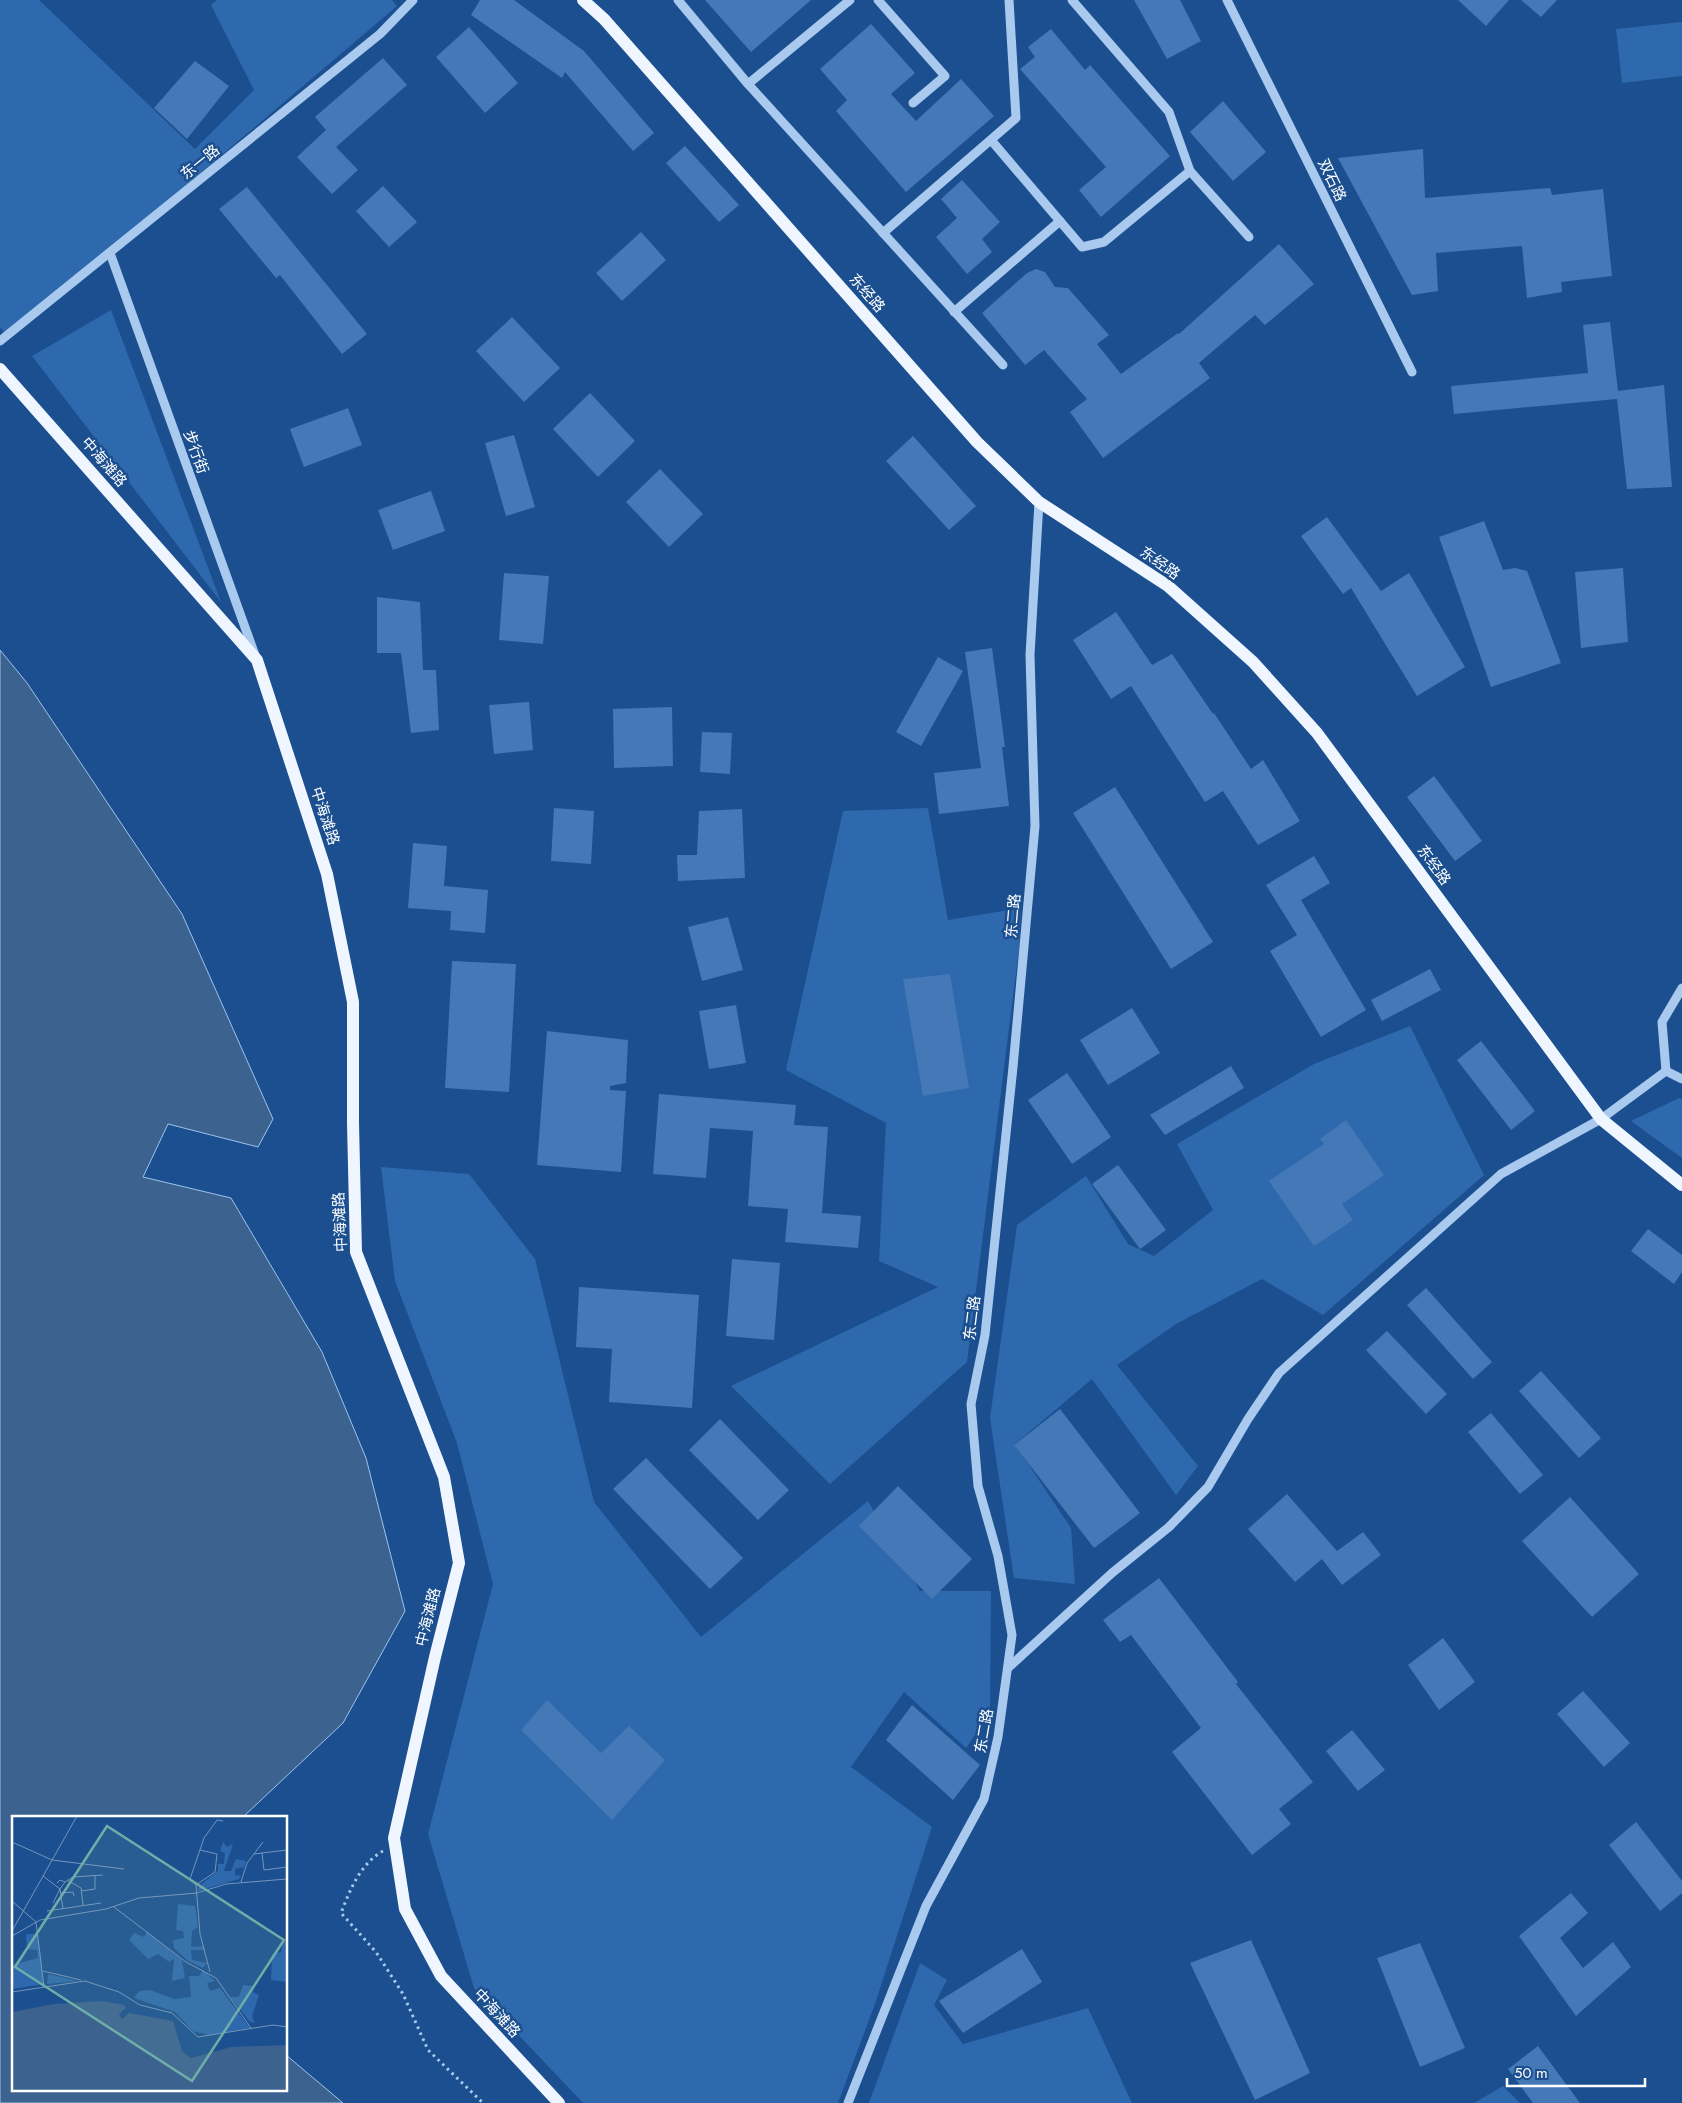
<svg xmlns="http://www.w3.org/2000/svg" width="1682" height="2103" viewBox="0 0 1682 2103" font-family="Jost,'Noto Sans SC',sans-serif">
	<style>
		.green { fill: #2e69ad }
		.water { fill: #3c6290; stroke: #9cc4f0 }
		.building { fill: #4478b7 }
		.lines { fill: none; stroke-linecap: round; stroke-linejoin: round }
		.path { stroke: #a9c9ee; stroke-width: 3; stroke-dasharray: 2.5 4; stroke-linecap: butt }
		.minor { stroke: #a9c9ee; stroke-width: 9 }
		.major { stroke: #f0f6ff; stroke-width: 12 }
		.labels { text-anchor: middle; stroke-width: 5; stroke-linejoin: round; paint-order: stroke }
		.street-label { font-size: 15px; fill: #fff; stroke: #1b4f8f }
		.inset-road { fill: none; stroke: #7695bc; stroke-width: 1 }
		.view { fill: #6fada8; fill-opacity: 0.15; stroke: #6fada8; stroke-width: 2.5 }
		.inset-edge { fill: none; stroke: #fff; stroke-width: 2.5 }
	</style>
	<rect width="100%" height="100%" fill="#1b4f8f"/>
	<g class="green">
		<polygon points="0,0 39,0 195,149 254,90 211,5 217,0 392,0 397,6 8,337 0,327"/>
		<polygon points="1682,22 1682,76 1622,83 1616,29"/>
		<polygon points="111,310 221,602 32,356"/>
		<polygon points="928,808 948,920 1021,908 1019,949 967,1362 830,1484 731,1386 938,1287 879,1261 886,1123 786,1070 843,811"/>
		<polygon points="1410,1026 1484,1175 1323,1315 1262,1279 1176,1324 1117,1365 1198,1466 1176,1495 1092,1379 1015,1444 1071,1528 1075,1584 1014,1578 990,1418 1017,1225 1086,1176 1128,1244 1154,1256 1213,1210 1177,1144 1314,1064"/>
		<polygon points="1679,1098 1682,1099 1682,1158 1631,1121"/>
		<polygon points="381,1167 469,1174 535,1259 594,1502 701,1637 868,1501 920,1591 991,1591 990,1713 966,1748 904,1692 851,1767 932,1827 875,2004 838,2103 583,2103 474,1988 428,1834 493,1584 457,1443 395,1281"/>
		<polygon points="920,1963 947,1980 934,2005 963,2044 1088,2008 1132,2103 869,2103"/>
		<polygon points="1503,2086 1520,2103 1474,2103"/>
	</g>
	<polygon class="water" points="0,650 27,683 182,914 273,1119 258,1147 168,1124 143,1177 231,1198 322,1352 366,1458 405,1611 343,1723 243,1817 14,1817 14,2089 286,2089 286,2055 343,2103 0,2103"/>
	<g class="building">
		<polygon points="480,0 514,0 584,51 654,133 633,151 565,72 562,78 471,15"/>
		<polygon points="705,0 811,0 751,52"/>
		<polygon points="1134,0 1180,0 1201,41 1167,59"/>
		<polygon points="1458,0 1509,0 1486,26"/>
		<polygon points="1521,0 1557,0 1541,17"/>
		<polygon points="871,24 915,73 891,94 916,121 961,79 994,116 906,192 836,111 847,100 820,69"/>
		<polygon points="469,27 518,83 485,113 436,57"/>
		<polygon points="1051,29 1085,70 1090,65 1170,156 1101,217 1079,190 1106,167 1020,69 1035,57 1028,47"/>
		<polygon points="383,58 407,85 336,147 358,170 332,194 297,157 326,130 315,117"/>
		<polygon points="195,61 229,86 187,139 154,108"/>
		<polygon points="1223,101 1266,152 1233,181 1190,132"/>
		<polygon points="685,146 739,205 719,222 666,163"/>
		<polygon points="1423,149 1425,198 1550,188 1552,195 1603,189 1612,276 1561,282 1562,292 1527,298 1522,246 1436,253 1438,291 1412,295 1338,158"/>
		<polygon points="962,180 1000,222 982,239 992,252 967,274 936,237 957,218 941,199"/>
		<polygon points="383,186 417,222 389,247 356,211"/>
		<polygon points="247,187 367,334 342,354 280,275 276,278 219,209"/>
		<polygon points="641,232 666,260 622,301 596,273"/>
		<polygon points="1279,244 1314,284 1265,325 1255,315 1199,363 1210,378 1103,458 1070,412 1087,399 1044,350 1025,365 982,313 1027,273 1036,269 1045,272 1055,287 1068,288 1109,335 1097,344 1121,374 1178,333 1179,334"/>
		<polygon points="512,317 560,368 524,402 476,351"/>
		<polygon points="1610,322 1618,391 1664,385 1672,487 1627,489 1617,399 1454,414 1451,386 1588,373 1583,325"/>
		<polygon points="590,393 635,441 598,477 553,429"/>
		<polygon points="348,408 362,445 304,467 290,429"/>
		<polygon points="514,435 535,507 506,516 485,443"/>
		<polygon points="913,436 976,506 949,530 886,461"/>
		<polygon points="660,469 703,514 669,547 626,502"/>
		<polygon points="431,491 445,531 393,550 378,510"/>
		<polygon points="1327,517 1381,591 1409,573 1465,667 1417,696 1351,588 1343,594 1301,536"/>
		<polygon points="1484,521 1503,570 1515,568 1527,571 1561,663 1491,687 1439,537"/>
		<polygon points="1623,568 1628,642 1581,648 1575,572"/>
		<polygon points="504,573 549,576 543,644 499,640"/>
		<polygon points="377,597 420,602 423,670 436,670 439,730 411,733 401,653 377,653"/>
		<polygon points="1116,612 1152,665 1172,654 1213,714 1214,713 1251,769 1263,760 1300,821 1258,845 1223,791 1205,802 1131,686 1111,699 1073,640"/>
		<polygon points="992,648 1005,747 1002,747 1009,806 939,814 934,773 981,768 965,652"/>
		<polygon points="938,657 963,671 921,746 896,732"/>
		<polygon points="529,702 533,750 494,754 489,705"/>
		<polygon points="672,707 673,766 614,768 613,709"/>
		<polygon points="702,732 732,733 730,774 700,772"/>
		<polygon points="1434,776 1482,841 1455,861 1407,797"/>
		<polygon points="1115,787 1213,942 1171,969 1073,813"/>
		<polygon points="554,808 594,811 591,864 551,861"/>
		<polygon points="742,809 745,878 678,881 677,855 697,855 699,811"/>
		<polygon points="413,843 447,846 444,886 488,890 485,933 450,930 451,911 408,908"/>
		<polygon points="1314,856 1330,883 1301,900 1366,1010 1321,1037 1270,951 1297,935 1266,885"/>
		<polygon points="728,917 743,970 702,981 688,927"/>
		<polygon points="452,961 516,964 509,1092 445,1088"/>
		<polygon points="1430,969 1441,990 1382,1021 1371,1000"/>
		<polygon points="950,974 969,1088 923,1096 903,979"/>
		<polygon points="736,1005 746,1063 709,1069 699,1011"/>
		<polygon points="1132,1008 1160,1053 1108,1085 1080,1040"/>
		<polygon points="547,1031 628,1040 626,1083 610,1086 610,1090 626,1091 621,1172 537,1165"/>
		<polygon points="1481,1041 1535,1111 1511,1130 1457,1060"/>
		<polygon points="1231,1066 1244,1088 1165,1135 1150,1115"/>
		<polygon points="1067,1073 1111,1137 1072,1164 1028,1100"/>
		<polygon points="659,1094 796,1105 794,1125 828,1127 822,1213 861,1216 858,1248 785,1242 788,1209 748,1206 753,1131 710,1128 706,1178 653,1174"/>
		<polygon points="1346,1120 1384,1175 1342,1204 1353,1220 1314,1246 1269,1181 1324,1144 1320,1139"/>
		<polygon points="1118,1165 1166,1230 1140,1249 1092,1184"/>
		<polygon points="1648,1229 1682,1255 1682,1272 1674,1284 1631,1251"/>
		<polygon points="732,1259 780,1263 774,1340 726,1336"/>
		<polygon points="579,1287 699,1295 692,1408 609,1402 612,1349 576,1347"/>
		<polygon points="1426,1288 1492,1362 1473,1379 1407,1305"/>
		<polygon points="1387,1331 1447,1394 1426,1414 1366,1350"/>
		<polygon points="1541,1371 1601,1438 1579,1458 1519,1391"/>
		<polygon points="1060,1409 1140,1513 1094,1548 1014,1445"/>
		<polygon points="1491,1413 1543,1475 1520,1494 1468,1432"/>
		<polygon points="720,1419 789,1490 758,1520 689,1450"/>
		<polygon points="646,1458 743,1558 710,1589 613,1489"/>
		<polygon points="898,1486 972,1559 932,1599 859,1526"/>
		<polygon points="1287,1494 1337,1551 1363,1532 1381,1555 1342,1585 1322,1559 1295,1582 1248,1529"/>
		<polygon points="1570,1497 1639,1574 1592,1617 1522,1541"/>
		<polygon points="1159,1578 1238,1682 1236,1684 1313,1782 1279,1809 1291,1824 1252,1855 1172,1752 1201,1728 1131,1635 1120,1642 1103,1620"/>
		<polygon points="1443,1638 1475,1682 1439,1710 1408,1665"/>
		<polygon points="1583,1691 1630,1743 1604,1767 1557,1714"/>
		<polygon points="547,1700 601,1753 629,1726 665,1760 612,1820 521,1730"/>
		<polygon points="912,1705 980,1765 953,1800 886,1740"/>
		<polygon points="1352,1730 1385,1770 1358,1791 1326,1751"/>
		<polygon points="1636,1822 1682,1881 1682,1893 1660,1911 1609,1845"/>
		<polygon points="1571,1893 1588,1913 1560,1938 1583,1968 1613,1942 1631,1967 1576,2016 1519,1936"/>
		<polygon points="1251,1940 1310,2073 1255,2100 1190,1963"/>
		<polygon points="1420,1943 1465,2048 1420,2067 1377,1958"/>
		<polygon points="1022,1949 1042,1982 963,2033 939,2001"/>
		<polygon points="1538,2046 1580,2103 1533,2103 1508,2069"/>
	</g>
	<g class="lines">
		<path class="path" d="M383,1851C360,1864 350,1890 341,1913L376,1952L403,1994L428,2050L483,2103"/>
		<g class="minor">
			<polyline points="678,0 748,84 1003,365"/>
			<polyline points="878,0 945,76 913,103"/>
			<polyline points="1072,0 1169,112 1190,171 1249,237"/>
			<polyline points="1227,0 1412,372"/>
			<polyline points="748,84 850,0"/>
			<polyline points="991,140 1082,247 1104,242 1190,171"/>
			<polyline points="883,233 1016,118 1009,0"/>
			<polyline points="110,253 255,655"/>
			<polyline points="954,312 1060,221"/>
			<polyline points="0,341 380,34 413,0"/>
			<polyline points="1666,1071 1662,1022 1682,988"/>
			<polyline points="1008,1668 1112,1573 1169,1527 1208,1487 1248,1419 1279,1373 1501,1174 1601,1119 1666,1071 1682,1079"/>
			<polyline points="848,2103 926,1906 984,1799 998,1737 1012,1635 998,1556 978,1486 971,1404 985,1335 1013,1067 1035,826 1030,655 1039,502"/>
		</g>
		<g class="major">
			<polyline points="583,0 604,19 977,442 1039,502 1168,586 1253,662 1317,733 1601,1119 1682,1185"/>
			<polyline points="0,369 257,660 327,874 353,1002 353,1123 356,1252 444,1477 459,1563 435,1657 394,1838 405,1909 441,1976 559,2103"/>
		</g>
	</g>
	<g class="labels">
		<g class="street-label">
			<text transform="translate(200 162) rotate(-39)" y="5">东一路</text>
			<text transform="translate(1332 180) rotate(64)" y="5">双石路</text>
			<text transform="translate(867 293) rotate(49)" y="5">东经路</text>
			<text transform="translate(196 452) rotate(70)" y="5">步行街</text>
			<text transform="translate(104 462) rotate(49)" y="5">中海滩路</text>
			<text transform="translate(1160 563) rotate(35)" y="5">东经路</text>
			<text transform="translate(325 816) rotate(72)" y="5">中海滩路</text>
			<text transform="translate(1434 865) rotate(54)" y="5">东经路</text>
			<text transform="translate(1013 916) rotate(-85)" y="5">东二路</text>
			<text transform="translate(340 1222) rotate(-93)" y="5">中海滩路</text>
			<text transform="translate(972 1318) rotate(-83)" y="5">东二路</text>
			<text transform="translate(428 1617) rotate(-76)" y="5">中海滩路</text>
			<text transform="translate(984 1731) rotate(-80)" y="5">东二路</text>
			<text transform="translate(497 2013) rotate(47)" y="5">中海滩路</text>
		</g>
	</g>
	<g transform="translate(12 1816)">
		<rect width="275" height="275" fill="#1b4f8f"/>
		<path d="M211,26L215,31L221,28L212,55H219L224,43L234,45L232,51L223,53V59L229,60L227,63L186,75L187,70L206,55V48H212L213,37L208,35ZM166,88L183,90L186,111L180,115L179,131L192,130L193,134H179L180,144L195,147L191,152L176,145L162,132L161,124L172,122L171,115L164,114ZM135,115L170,144L173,162L160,165L162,143L157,146L146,138L136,143L117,124L122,117L132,121ZM14,118H26L32,168L0,173V149L26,142L25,134L15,133ZM271,126H275V166L259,164L260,138L269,136ZM191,154L203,165L195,167L198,175L208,172L238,212L196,219L181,215L163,196L122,182L127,175L138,174L162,183L179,181L177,160H187ZM36,158L66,165L35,168ZM231,169L242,170L241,176L247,179L240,200L243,207L238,206L218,181H227Z" fill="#2e69ad"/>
		<path d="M90,185L112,189L114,192L107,198L110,203L117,197L161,205L170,235L179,242L219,231L275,229V275H0V196L42,188Z" fill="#3c6290"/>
		<path class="inset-road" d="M0,26L40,44L112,53M188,34L205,38L203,56L184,69L188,118L198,156M250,37L252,54L275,51M242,38L275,34M31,60L48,73L53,66L48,64L45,67M55,64L69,72L71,89M53,66L61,61L91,59M229,66L235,47L251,26M184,69L178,63L192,22L205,4L211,5M48,73L51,93M69,75L83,73V60M49,77L61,76L62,80M0,85L24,106M41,87L48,73M102,91L174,146L204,162L239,212M35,95L89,87M24,106L32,171M0,115L65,0M0,120L28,104L94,93L127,82L185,77L214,68L275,63M31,155L69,164M0,176L73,165L107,176L128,189L160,197L186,221L261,209L275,211"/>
		<path class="view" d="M95,10L272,124L180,265L3,151Z"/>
		<rect width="275" height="275" class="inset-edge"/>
	</g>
	<path d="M1507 2078v8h138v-8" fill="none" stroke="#ffffff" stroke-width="2.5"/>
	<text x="1514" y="2078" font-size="15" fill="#ffffff" stroke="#1b4f8f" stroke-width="4" paint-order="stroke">50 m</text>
</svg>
